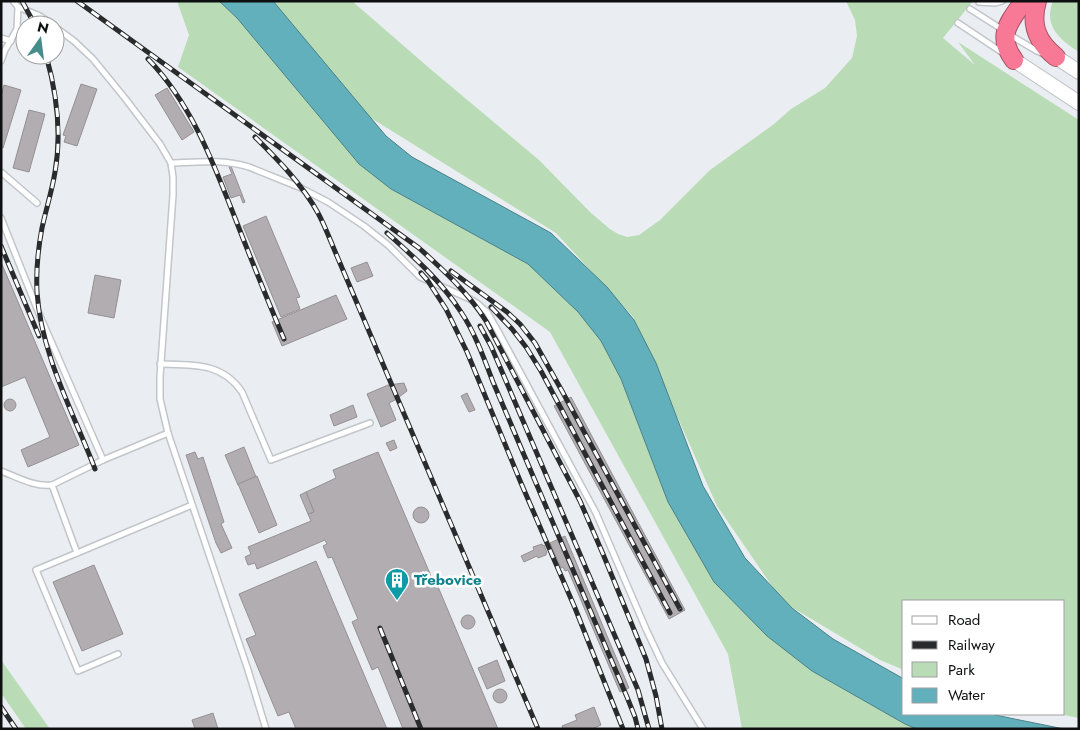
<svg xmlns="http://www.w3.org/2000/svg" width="1080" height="730" viewBox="0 0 1080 730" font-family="Jost,sans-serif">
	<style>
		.green { fill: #b9dcb6 }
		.water { fill: #62b0bc; stroke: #498088 }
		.building { fill: #b2adb0; stroke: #959092 }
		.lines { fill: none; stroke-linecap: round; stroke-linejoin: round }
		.lane-casing { stroke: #c2c5c9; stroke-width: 8 }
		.secondary-casing { stroke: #c2c5c9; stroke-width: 16 }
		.highway-casing { stroke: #a65466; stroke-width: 20 }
		.lane { stroke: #fff; stroke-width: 5 }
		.secondary { stroke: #fff; stroke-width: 14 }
		.highway { stroke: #f87995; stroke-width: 18 }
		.rail-casing { stroke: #292b2c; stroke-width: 5 }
		.rail { stroke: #fff; stroke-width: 3; stroke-dasharray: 9; stroke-linecap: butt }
		.labels { text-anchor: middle; stroke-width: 5; stroke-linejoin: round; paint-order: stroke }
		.culture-label { font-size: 15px; font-weight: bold; fill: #0d838f; stroke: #fff; text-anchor: start }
	</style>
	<rect width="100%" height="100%" fill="#eaeef2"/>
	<g class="green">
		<polygon points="177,1 219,1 237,18 391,189 528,264 578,312 601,341 621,379 668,502 812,671 905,724 917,729 742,729 728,654 550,332 178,67 189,35"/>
		<polygon points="258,1 352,1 428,67 539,160 591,213 610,229 618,234 627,237 639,235 660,220 710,170 774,124 791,109 825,88 852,58 857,36 855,20 846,1 973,1 943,38 975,65 958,42 1079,120 1079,718 1059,714 1064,714 1064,601 904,601 904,670 880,660 783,602 717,506 633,317 556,233 371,118 350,103"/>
		<path d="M1053,1H1079V52C1060,40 1043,26 1053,1Z"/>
		<polygon points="1,660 50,729 26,729 1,693"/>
	</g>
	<polygon class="water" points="219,1 273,1 386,136 412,157 551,233 607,287 634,320 656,363 703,486 745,558 792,608 833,639 904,679 904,714 990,714 1064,729 917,729 905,724 812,671 767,636 714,582 668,502 621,379 601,341 578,312 528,264 391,189 359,164 237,18"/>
	<g class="building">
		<polygon points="81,84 97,89 77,146 64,142 66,136 63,135"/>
		<polygon points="4,85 21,90 3,148 1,147 1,96"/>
		<polygon points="167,88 194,132 182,140 155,95"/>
		<polygon points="29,110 45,114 29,172 13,168"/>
		<polygon points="231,166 245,202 243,203 240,195 231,198 223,177 232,174 229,167"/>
		<polygon points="266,216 300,297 296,298 300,309 281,317 243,226"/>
		<polygon points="1,262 79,445 28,467 21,450 50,437 25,377 1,387"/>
		<polygon points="367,262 373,276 357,282 351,268"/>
		<polygon points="95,275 121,280 114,318 88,313"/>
		<polygon points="336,295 347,319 282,346 272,322"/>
		<polygon points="404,383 407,391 395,400 389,403 396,420 381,427 367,394 388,385"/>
		<polygon points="467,393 475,410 469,412 461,396"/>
		<polygon points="571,397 685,610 669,619 554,406"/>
		<circle cx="10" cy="405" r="6"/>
		<polygon points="353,405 357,417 334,426 330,415"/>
		<polygon points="394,440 397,448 390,451 386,443"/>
		<polygon points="244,447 256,477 238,485 225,455"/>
		<polygon points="195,452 198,459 203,457 224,522 221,524 232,548 221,553 216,543 186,455"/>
		<polygon points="378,452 434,583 436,582 498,729 403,729 378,667 372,670 352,622 358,619 332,557 328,558 323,546 327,544 325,540 257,569 255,563 248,565 245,557 251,554 248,547 311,521 308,514 314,512 306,492 336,478 333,470"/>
		<polygon points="257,476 277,525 259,533 238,484"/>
		<polygon points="306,492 314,512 308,514 300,495"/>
		<circle cx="421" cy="515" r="8"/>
		<polygon points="565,536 629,688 620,692 568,570 565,571 563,567 561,568 550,543"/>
		<polygon points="542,544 543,546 544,545 547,553 546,553 546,555 538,558 537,556 524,562 521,556 534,550 533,547"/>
		<polygon points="316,561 387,729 296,729 289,712 278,716 246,639 256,635 239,594"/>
		<polygon points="94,565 123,634 82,651 53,582"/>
		<circle cx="468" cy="622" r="7"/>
		<polygon points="497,660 505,681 487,689 478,668"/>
		<circle cx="500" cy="696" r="7"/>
		<polygon points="594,707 601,725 592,729 563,729 562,726 577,720 575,715"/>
		<polygon points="213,713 218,729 195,729 192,720"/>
	</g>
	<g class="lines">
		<g class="lane-casing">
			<g id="lane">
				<polyline points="13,1 18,7"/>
				<polyline points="979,2 995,3 1002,1"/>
				<polyline points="970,9 1003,30"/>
				<polyline points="958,23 1003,53"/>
				<polyline points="55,27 74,41 93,59 124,97 160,144 171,163 173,177 173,195 160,377 160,399 168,433 248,670 266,729"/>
				<polyline points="1010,35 1037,51 1044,54"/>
				<polyline points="1,38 11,41"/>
				<polyline points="1,61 5,50 17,29 18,7 40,16 53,25"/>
				<path d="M171,163C198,162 223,159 249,167L301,188L328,202L364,226L388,245L420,277L470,299L478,304L487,312L499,333L596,513L646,629L662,663L703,729"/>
				<polyline points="1,172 37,203"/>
				<polyline points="1,218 40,316 103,460"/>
				<path d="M160,364C192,365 222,362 242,392L271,460L370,423"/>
				<path d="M1,471C17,477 34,487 52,485L77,553L192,505"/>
				<polyline points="52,485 103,460 168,433"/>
				<polyline points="77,553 36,570 78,671 118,654"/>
			</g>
		</g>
		<g class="secondary-casing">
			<g id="secondary">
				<polyline points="1056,57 1079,72"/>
				<polyline points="1014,60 1079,103"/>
			</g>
		</g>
		<g class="highway-casing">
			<g id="highway">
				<path d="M1037,1C1030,25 1037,42 1056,57"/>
				<path d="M1014,60C996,36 1009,22 1024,1"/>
			</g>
		</g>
		<use href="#lane" class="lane"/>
		<use href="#secondary" class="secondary"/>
		<use href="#highway" class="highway"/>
		<g class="rail-casing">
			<g id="rail">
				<polyline points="22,1 35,25"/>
				<path d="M77,1L419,248C443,270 468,292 486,321C490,328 493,335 497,342L580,501L603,554L646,659L656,696L662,729"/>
				<path d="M46,55C57,94 62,132 55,172C52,191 46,209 42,228C38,249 36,271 37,292C41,354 73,412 95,469"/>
				<path d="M148,59C191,103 213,162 235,218C251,259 267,299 284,339"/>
				<path d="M255,137C278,160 302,184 318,213C324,224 329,237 334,249L538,729"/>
				<path d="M387,233C414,257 441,281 461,312C475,333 484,358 493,382L627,697L635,717L638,729"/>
				<polyline points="1,246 39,336"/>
				<polyline points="451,271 507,312 520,324 535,343 562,391 680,609"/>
				<polyline points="421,273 428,281 446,309 467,352 521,483 575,608 623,729"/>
				<polyline points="491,307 512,329 526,347 541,371 670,613"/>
				<polyline points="480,326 491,346 638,690 649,729"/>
				<polyline points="380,628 421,729"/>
				<polyline points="1,707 16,729"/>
			</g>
		</g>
		<use href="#rail" class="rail"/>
	</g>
	<defs>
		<g id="building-pin" transform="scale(1.25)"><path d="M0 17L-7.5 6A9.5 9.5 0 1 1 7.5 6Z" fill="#0f9aa8" stroke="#fff"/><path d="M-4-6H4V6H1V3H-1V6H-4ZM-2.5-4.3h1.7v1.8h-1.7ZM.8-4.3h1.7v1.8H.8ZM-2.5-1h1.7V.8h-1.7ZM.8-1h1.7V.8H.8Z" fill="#fff"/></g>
	</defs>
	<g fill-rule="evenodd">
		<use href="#building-pin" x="397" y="580"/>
	</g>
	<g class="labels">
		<g class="culture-label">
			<text x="414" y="585">Třebovice</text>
		</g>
	</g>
	<rect width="1080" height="730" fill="none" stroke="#0e0f10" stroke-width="5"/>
	<rect x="902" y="600" width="162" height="115" fill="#ffffff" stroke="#9f9f9f"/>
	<rect x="912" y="616" width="25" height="8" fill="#ffffff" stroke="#9f9f9f"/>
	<text x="948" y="625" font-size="15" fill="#0e0f10">Road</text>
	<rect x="912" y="641" width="25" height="8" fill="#292b2c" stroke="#9f9f9f"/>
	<text x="948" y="650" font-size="15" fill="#0e0f10">Railway</text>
	<rect x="912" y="662" width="25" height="15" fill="#b9dcb6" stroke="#9f9f9f"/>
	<text x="948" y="675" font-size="15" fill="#0e0f10">Park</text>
	<rect x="912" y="688" width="25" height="15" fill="#62b0bc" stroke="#9f9f9f"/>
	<text x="948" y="700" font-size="15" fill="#0e0f10">Water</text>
	<g transform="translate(40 40) rotate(14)"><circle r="24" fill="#ffffff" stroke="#9f9f9f"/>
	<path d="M0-4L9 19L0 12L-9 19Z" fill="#458c8a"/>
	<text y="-8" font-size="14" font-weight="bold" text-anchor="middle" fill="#0e0f10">N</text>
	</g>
</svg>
